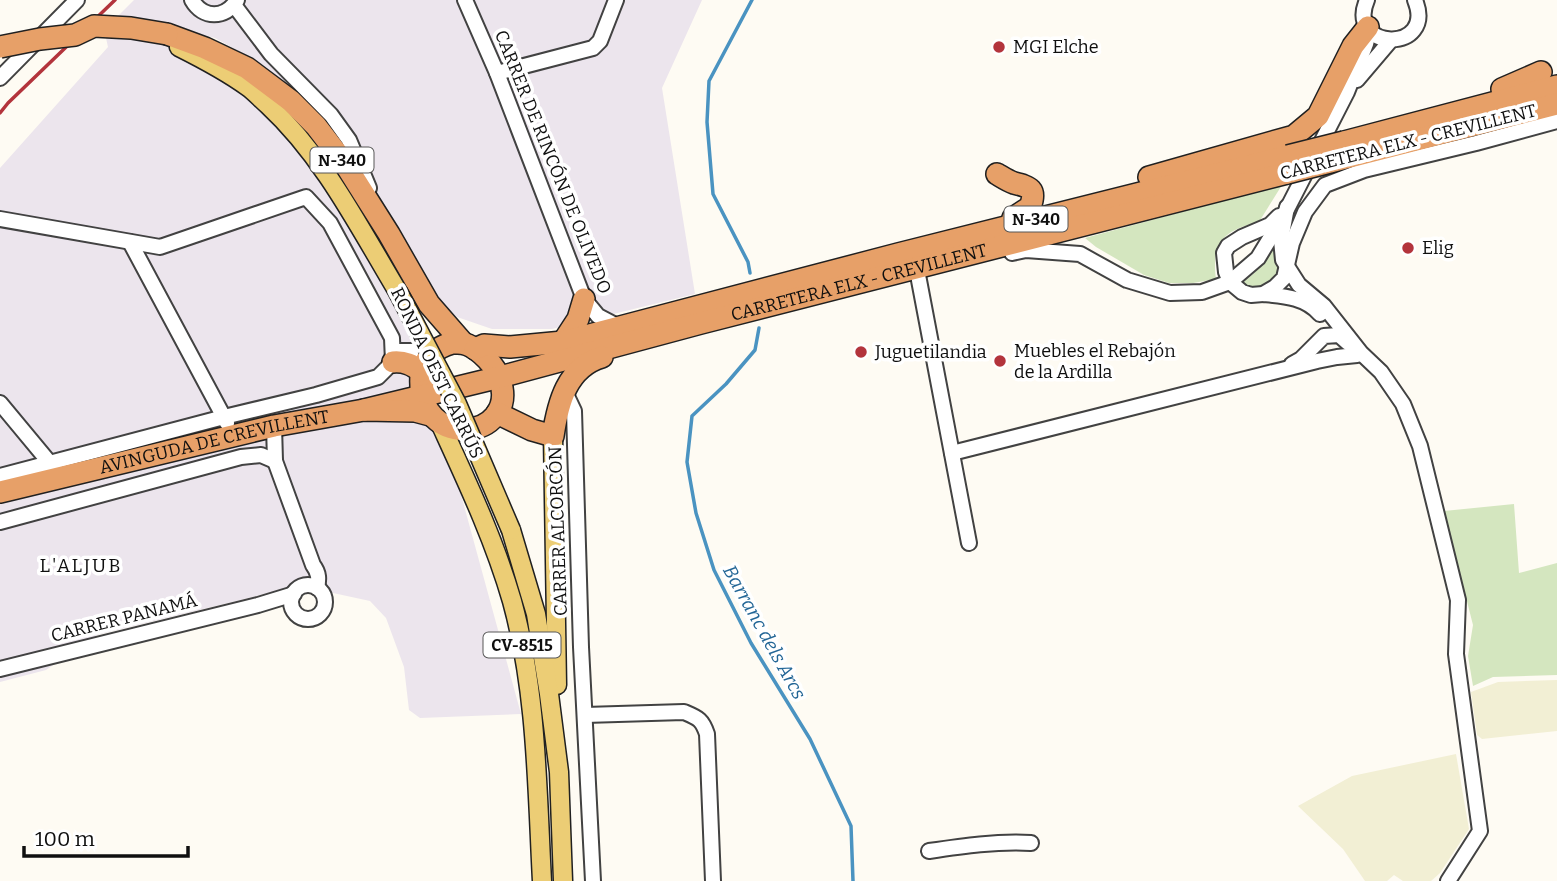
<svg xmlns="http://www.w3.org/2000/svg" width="1557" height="881" viewBox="0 0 1557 881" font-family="Bitter,serif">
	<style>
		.industrial { fill: #ece5ed }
		.farmland { fill: #f2efd4 }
		.green { fill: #d4e6bf }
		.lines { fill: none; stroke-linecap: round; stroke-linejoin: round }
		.stream { stroke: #4a93c1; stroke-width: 3.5 }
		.minor-casing { stroke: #424242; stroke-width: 18 }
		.major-casing { stroke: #202020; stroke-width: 21 }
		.highway-casing { stroke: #202020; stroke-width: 24 }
		.minor { stroke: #fff; stroke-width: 14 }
		.major { stroke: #eccd75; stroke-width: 18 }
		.highway { stroke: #e7a068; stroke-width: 21 }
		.rail { stroke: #b3343c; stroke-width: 3.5 }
		.major-bridge-casing { stroke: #202020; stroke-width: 21; stroke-linecap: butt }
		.highway-bridge-casing { stroke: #202020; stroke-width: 24; stroke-linecap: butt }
		.major-bridge { stroke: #eccd75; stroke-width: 18 }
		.highway-bridge { stroke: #e7a068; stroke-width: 21 }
		.poi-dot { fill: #b3343c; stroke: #fff; stroke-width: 2.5 }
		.labels { text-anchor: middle; stroke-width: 7; stroke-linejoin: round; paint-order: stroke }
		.shield { fill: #fff; stroke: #575757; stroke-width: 2 }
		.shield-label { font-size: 16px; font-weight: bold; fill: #0f0f0f }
		.poi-label { font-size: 18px; fill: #0f0f0f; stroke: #fff; text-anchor: start }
		.street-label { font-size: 18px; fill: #0f0f0f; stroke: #fff }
		.neighbourhood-label { font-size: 19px; letter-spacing: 2px; fill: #0f0f0f; stroke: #fff }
		.water-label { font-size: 19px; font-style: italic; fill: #236696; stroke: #fff }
	</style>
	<rect width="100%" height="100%" fill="#fefbf3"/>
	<g class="industrial">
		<polygon points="134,0 702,0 662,88 695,294 552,329 492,329 457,317 435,299 341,137 307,100 263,65 215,38 160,23 116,18"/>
		<polygon points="106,38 136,40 168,46 215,63 277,113 344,209 389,289 433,385 460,491 521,714 420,718 409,710 404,667 386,618 370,601 333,593 322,580 97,635 46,670 0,682 0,168 108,47"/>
	</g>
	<g class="farmland">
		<polygon points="1557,680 1557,731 1482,739 1477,735 1471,692 1498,682"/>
		<polygon points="1456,754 1469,829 1440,873 1431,881 1403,881 1394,875 1387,881 1365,881 1343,849 1298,806 1352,776"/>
	</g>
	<g class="green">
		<path d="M1282,185L1259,222C1225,230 1211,241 1216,279L1193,283H1169L1144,275L1096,247L1085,238Z"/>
		<path d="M1276,241C1278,256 1283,272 1270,283C1266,287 1260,289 1254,289C1249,289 1243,286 1238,284C1257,276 1266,258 1276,241Z"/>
		<polygon points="1514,504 1519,573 1557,563 1557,675 1493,677 1473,686 1468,656 1473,625 1444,511"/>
	</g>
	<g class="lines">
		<g class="stream">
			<polyline points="750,273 748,262 713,194 707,122 709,81 752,0"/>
			<polyline points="759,328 755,350 726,384 692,416 687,462 696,513 714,570 751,643 810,739 851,826 853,881"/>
		</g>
		<g class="minor-casing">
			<g id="minor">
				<path d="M192,0C203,19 225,19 237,0"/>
				<polyline points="465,0 497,73 584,299 598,316 619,327"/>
				<path d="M1367,0C1345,51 1437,54 1415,0"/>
				<polyline points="234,5 271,54 331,115 349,140 369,188"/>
				<polyline points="497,73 593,48 600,41 616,0"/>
				<polyline points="0,78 77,0"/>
				<polyline points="1357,80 1391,40"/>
				<polyline points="1287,207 1281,240 1283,260 1299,285 1324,306 1361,353 1381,372 1403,404 1420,446 1458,600 1456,654 1480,831 1448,881"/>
				<polyline points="1279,216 1270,225 1242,237 1228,246 1224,253 1226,272 1230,282 1242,292 1251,295 1263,294 1275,287 1284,278 1292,243 1305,212 1325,185 1364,170 1476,143 1557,121"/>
				<polyline points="0,219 160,247 306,197 330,223 392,338 393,362 378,377 316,395 224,417 0,476"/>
				<polyline points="130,242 227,423"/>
				<polyline points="1012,253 1026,250 1080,254 1127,280 1170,293 1202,292 1230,282 1258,258 1283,217 1347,92 1366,44 1369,32"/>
				<polyline points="918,275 969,543"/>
				<path d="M1263,294C1284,296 1305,297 1320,314"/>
				<polyline points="393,351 434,351"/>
				<polyline points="1292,364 1301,359 1324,336 1339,335 1348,343"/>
				<polyline points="565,392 574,411 581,647 593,881"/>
				<polyline points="0,403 54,468"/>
				<path d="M274,426L275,461L313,565C319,573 319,579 317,588"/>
				<polyline points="952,453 1317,361 1337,357 1357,355"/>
				<polyline points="0,522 241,457 261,455 275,461"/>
				<circle cx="308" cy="602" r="17"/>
				<polyline points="0,669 258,605 294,594"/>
				<path d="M585,715L684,712C698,718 702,719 707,734L713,881"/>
				<path d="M929,851C963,846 997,841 1031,843"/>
			</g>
		</g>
		<g class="major-casing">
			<g id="major">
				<path d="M179,47C203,59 226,71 248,87C255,92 261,99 268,105C324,157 359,227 398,292"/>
				<path d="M440,423C467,482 494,539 512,601C537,692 537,787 542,881"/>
				<polyline points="553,436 557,685"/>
				<polyline points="511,530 536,614 549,694 559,772 563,881"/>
			</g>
		</g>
		<g class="highway-casing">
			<g id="highway">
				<polyline points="167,34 205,48 247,68 291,101 316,126 343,161 389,234 429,304 463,343"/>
				<polyline points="1502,89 1541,72"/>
				<polyline points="1344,142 1557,86"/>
				<polyline points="1330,162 1557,104"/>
				<path d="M997,174C1002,177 1008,181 1014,183C1030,187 1037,189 1030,207L1013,218"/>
				<polyline points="1149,177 1294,136 1318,116 1353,46 1368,27"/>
				<polyline points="563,342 578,319 584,299"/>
				<path d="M452,343C457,343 462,342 468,345C480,350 496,366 500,380C520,440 416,453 421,376C422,360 436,347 452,343Z"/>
				<polyline points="475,349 484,345 510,347 563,342 898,254 1288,156"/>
				<path d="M393,362C405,361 412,365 421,371"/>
				<path id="s1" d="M364,410L500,377L701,323L1287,173"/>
				<path d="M497,413L532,430L553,436C558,403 567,367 602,357"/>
				<path id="s2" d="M0,492L274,426L364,410L415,411L430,415"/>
			</g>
		</g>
		<use href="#minor" class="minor"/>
		<use href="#major" class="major"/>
		<use href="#highway" class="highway"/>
		<polyline class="rail" points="0,113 8,103 115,0"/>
		<g class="major-bridge-casing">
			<polyline id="major-bridge" points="398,292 457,404 511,530"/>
		</g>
		<g class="highway-bridge-casing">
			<g id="highway-bridge">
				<polyline points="0,47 40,39 75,35 94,26 131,28 167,34"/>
				<polyline points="1288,156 1344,142"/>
				<polyline points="1287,173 1330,162"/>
			</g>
		</g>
		<use href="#major-bridge" class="major-bridge"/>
		<use href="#highway-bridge" class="highway-bridge"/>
	</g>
	<g class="poi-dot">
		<circle cx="999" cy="47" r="7"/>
		<circle cx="1408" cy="248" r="7"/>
		<circle cx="861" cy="352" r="7"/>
		<circle cx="1000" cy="361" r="7"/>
	</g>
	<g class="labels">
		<g class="shield">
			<rect x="310.5" y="147.5" width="63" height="25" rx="5"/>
			<rect x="1004.5" y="206.5" width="63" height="25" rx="5"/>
			<rect x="483.5" y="632.5" width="77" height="25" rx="5"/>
		</g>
		<g class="shield-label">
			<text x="342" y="166">N-340</text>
			<text x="1036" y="225">N-340</text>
			<text x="522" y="651">CV-8515</text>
		</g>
		<g class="poi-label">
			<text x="1013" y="53">MGI Elche</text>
			<text x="1422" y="254">Elig</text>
			<text x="1014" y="357">Muebles el Rebajón<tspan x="1014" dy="21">de la Ardilla</tspan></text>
			<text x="875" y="358">Juguetilandia</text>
		</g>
		<g class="street-label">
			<text transform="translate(1408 142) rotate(-14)" y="6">CARRETERA ELX - CREVILLENT</text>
			<text transform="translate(553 162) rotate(68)" y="6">CARRER DE RINCÓN DE OLIVEDO</text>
			<text dy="6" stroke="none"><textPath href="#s1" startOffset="511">CARRETERA ELX - CREVILLENT</textPath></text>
			<text transform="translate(437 373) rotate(64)" y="6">RONDA OEST CARRÚS</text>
			<text dy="6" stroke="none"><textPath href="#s2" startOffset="220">AVINGUDA DE CREVILLENT</textPath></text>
			<text transform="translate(558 531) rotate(-92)" y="6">CARRER ALCORCÓN</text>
			<text transform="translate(124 618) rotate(-14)" y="6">CARRER PANAMÁ</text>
		</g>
		<g class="neighbourhood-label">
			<text x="81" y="572">L'ALJUB</text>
		</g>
		<g class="water-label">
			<text transform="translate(765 632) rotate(61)" y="7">Barranc dels Arcs</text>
		</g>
	</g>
	<path d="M24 846v10h164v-10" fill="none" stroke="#0f0f0f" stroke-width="3.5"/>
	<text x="35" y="846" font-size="21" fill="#0f0f0f" stroke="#ffffff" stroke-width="5" paint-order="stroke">100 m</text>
</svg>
